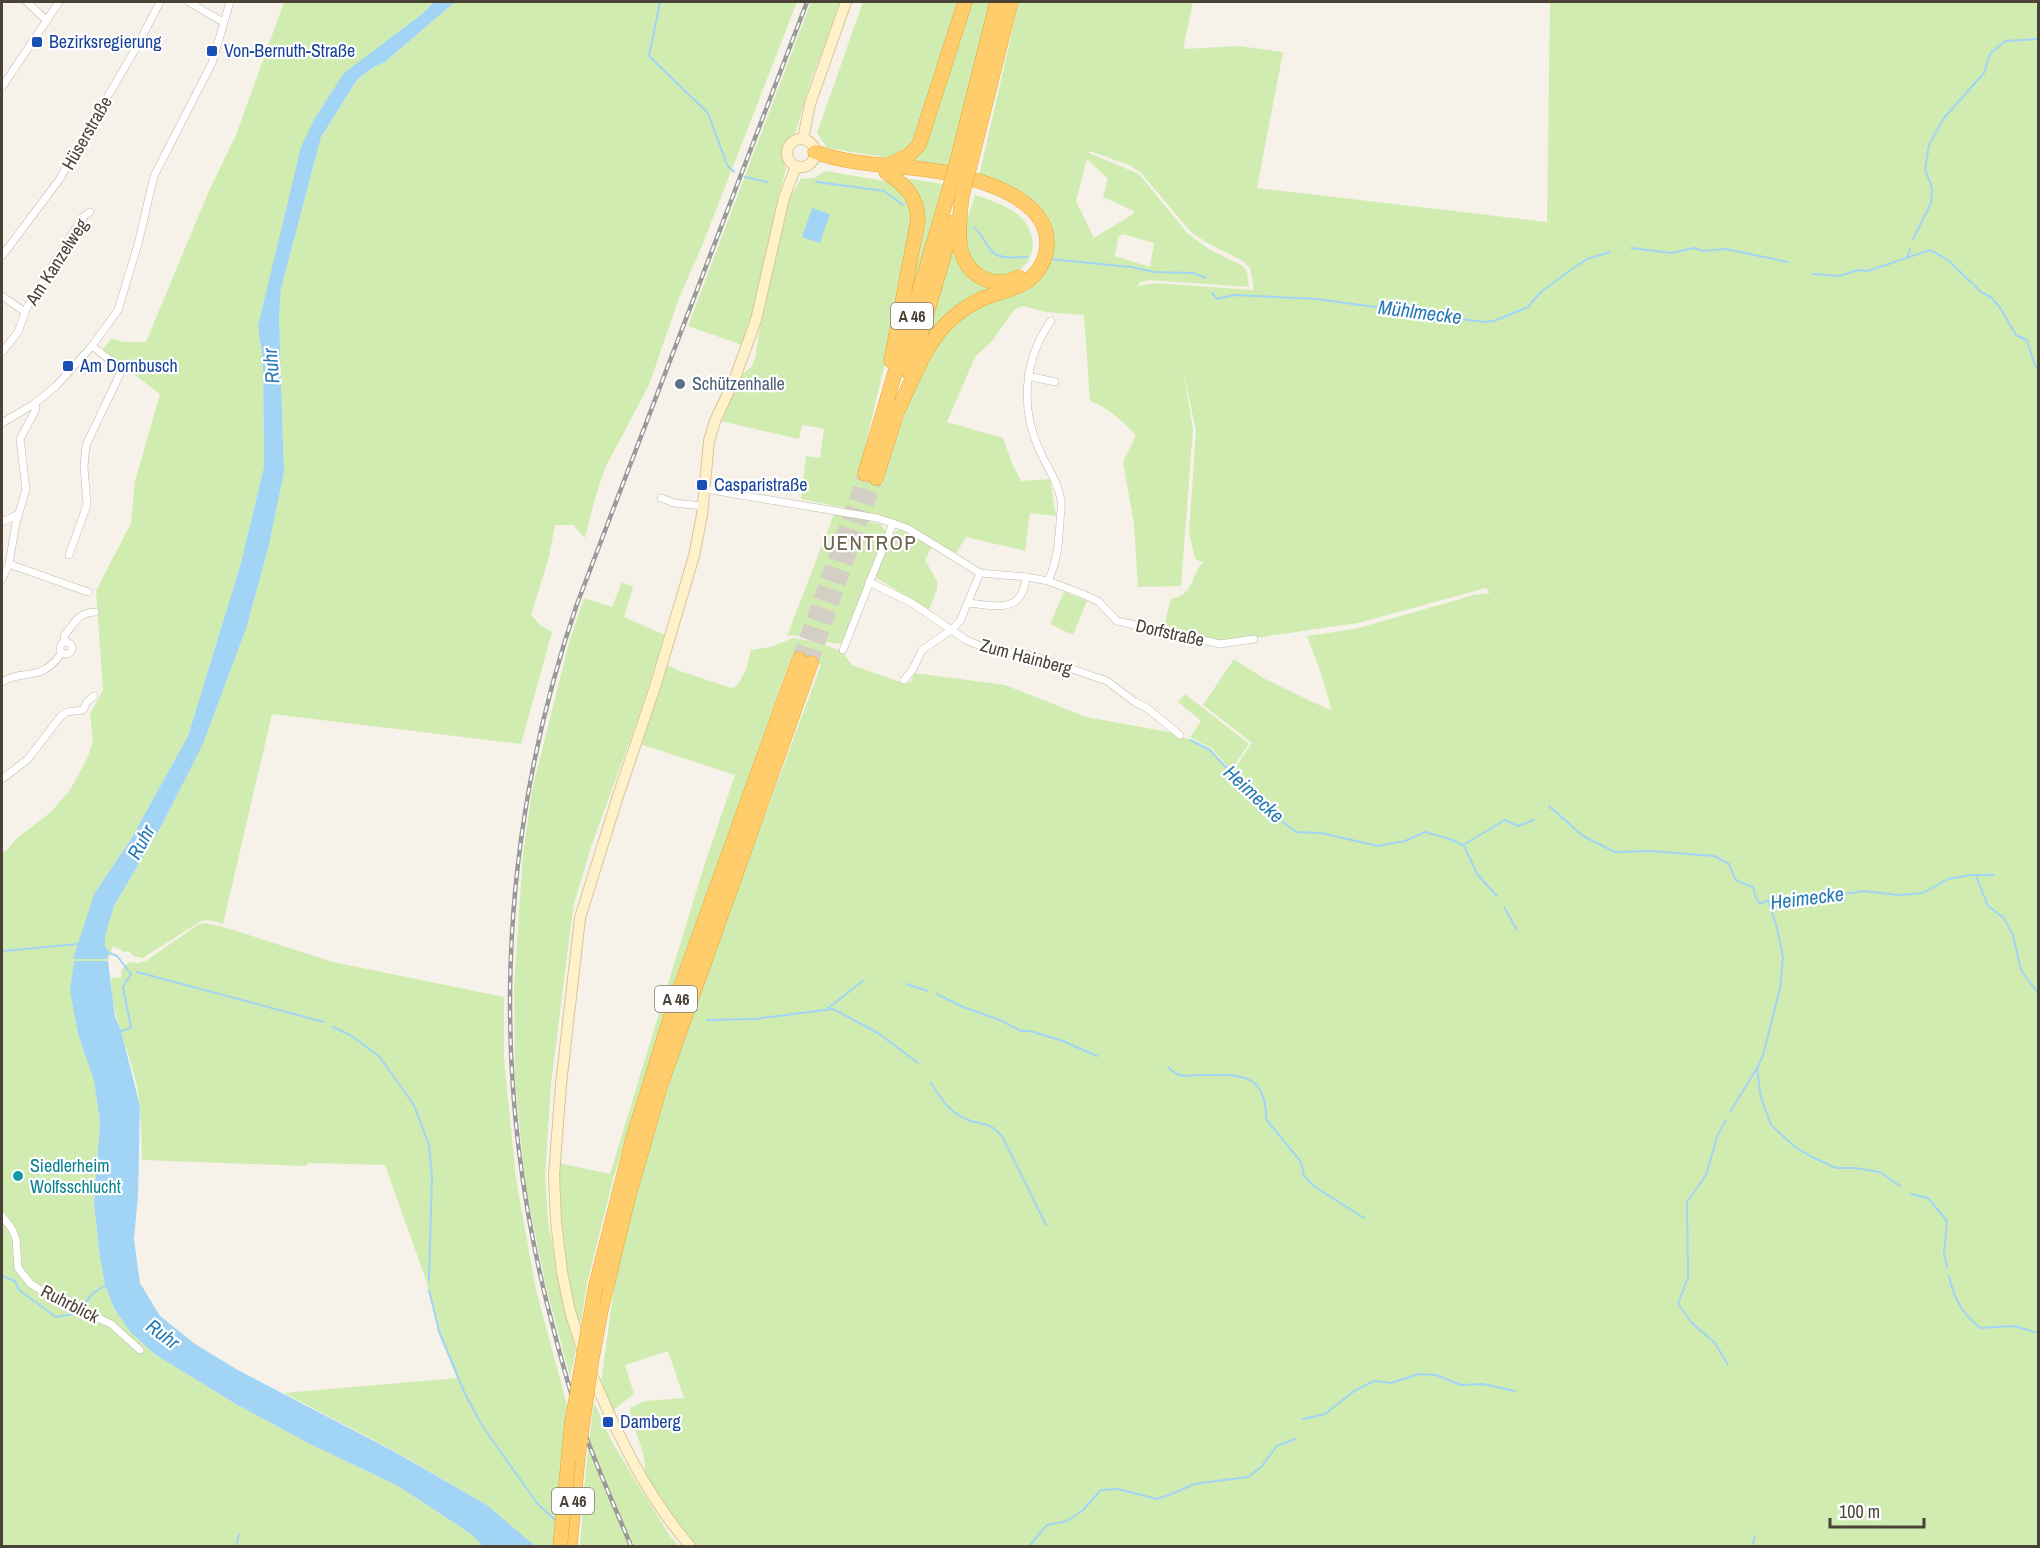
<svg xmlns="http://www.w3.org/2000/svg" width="2040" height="1548" viewBox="0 0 2040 1548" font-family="'Archivo Narrow',sans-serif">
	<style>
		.green { fill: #d1ecb0; fill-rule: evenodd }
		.water { fill: #a2d4f6 }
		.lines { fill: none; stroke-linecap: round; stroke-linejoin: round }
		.stream { stroke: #a2d4f6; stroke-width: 2 }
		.highway-tunnel { stroke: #d4cfc5; stroke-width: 14; stroke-dasharray: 14 7; stroke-linecap: butt }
		.street-casing { stroke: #c2baab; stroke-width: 8 }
		.secondary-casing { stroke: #d9c696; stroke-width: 12 }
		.highway-casing { stroke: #e8a331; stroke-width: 15 }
		.street { stroke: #fff; stroke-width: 7 }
		.secondary { stroke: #fff2ca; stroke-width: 10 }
		.highway { stroke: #ffcd6b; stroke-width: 14 }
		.rail-casing { stroke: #999; stroke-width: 4.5 }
		.rail { stroke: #fff; stroke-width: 2; stroke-dasharray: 7; stroke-linecap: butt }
		.highway-bridge-casing { stroke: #e8a331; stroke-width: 15; stroke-linecap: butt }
		.highway-bridge { stroke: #ffcd6b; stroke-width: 14 }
		.transit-dot { fill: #1a4fb4; stroke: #fff; stroke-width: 2 }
		.service-dot { fill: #5c6f8a; stroke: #fff; stroke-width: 2 }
		.culture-dot { fill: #0f9aa8; stroke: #fff; stroke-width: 2 }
		.labels { text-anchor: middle; stroke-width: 4.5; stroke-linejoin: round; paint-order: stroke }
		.shield { fill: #fff; stroke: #807b73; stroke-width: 1.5 }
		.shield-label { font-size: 16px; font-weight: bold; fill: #4a4237 }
		.transit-label { font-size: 18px; fill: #164399; stroke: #fff; text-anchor: start }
		.street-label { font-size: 18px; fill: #4a4237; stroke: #fff }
		.service-label { font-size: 18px; fill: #4e5e75; stroke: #fff; text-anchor: start }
		.culture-label { font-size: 18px; fill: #0d838f; stroke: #fff; text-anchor: start }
		.water-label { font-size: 20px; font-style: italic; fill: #267ab6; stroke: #fff }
		.quarter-label { font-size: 21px; letter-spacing: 1.5px; fill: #6e604d; stroke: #fff }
	</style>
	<rect width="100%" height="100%" fill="#f6f2e9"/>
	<g class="green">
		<polygon points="284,2 434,2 315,118 258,326 263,360 264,467 241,563 188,736 131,839 94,894 74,958 105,947 104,936 114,906 163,823 203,744 247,626 269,545 284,472 279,316 281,289 321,137 357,80 372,68 385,62 455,2 797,2 704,241 678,301 649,385 605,468 596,495 585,538 573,525 555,525 549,557 531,615 540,625 552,632 521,744 272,714 223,924 209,920 201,921 143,958 133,956 129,951 124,952 113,946 108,961 74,961 78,1034 94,1081 100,1122 94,1202 99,1251 105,1285 114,1308 131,1333 156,1355 234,1403 308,1443 398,1486 471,1534 483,1546 2,1546 2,853 7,850 16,839 51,812 70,790 87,759 93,741 90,714 103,690 96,591 131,523 135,481 160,394 102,350 112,338 122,342 146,342 208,193 236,135"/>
		<polygon points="811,2 841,2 811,80 796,131 786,142 782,157 786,169 778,198 762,276 745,346 688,326"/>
		<polygon points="863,2 962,2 913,149 890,158 827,148 817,133"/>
		<polygon points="969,2 990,2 949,166 905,162 915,156"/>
		<path d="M1019,2H1193L1183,49L1239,46L1283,52L1257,188L1547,222L1550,2H2038V1546H695L681,1531L645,1473C647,1450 631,1430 630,1408L645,1401L684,1398L668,1351L625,1365L634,1394L612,1411L601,1383L616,1273L642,1171L692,1011L821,665L792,654L667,1009L614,1176L588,1279L580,1328C564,1274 558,1218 559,1163L610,1174L704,866L735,775L640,744L665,664L680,671L731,688L737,686L746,670L751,650L771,647L793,638L817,642L841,651L852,665L903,683L911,682L914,673L1005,685L1086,717L1174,733C1184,740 1187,737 1195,741C1210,749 1221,761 1232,772L1252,743L1203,705L1234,659L1265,679L1332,711L1321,673L1307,636L1355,629L1474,595L1490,593L1486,588L1358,623L1221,643L1164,626L1171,598C1193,598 1191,574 1203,562L1195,559L1189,533L1196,430L1183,371L1193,429L1181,586L1138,587L1134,524L1123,462L1136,435C1122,421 1108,407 1090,401L1084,315L1046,312L1023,306L1014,310L992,341L975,357L947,422L1003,438L1012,463L1021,481L1050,479L1056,516L1030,513L1025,551L966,537L956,553L899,521L879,515L801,499L806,456L820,458L824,429L802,425L799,439L721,421L739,377L751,367L755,359L766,289L786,204L801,179L814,178L826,171L896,183L914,212L885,363L860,468L882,476L917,381L941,336L962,314L986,302L1008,298L1032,284L1049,224L979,176ZM1089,151L1129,165L1141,173L1191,232L1207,243L1243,261L1250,268L1254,290L1155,283L1138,286L1139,283L1148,280L1249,287L1247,272L1243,266L1209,249L1188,234L1139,174L1089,153ZM1087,159L1108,179L1103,197L1134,211L1133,214L1094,238L1076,201ZM1122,234L1154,243L1150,267L1115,256L1118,238Z"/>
		<polygon points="899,177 943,184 894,364 920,224"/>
		<path d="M975,195C989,200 1005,204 1017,214C1024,219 1030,228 1032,237C1040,279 980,291 969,253C967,248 964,241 964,235C964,225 972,206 975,195Z"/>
		<path d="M955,244L958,258L1004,287C961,300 953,308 924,341Z"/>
		<path d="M834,514L881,524L886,533L844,642C834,648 805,633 787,636Z"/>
		<polygon points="900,529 932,547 925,560 937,581 937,589 929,610 875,577 892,534"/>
		<polygon points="622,582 633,587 624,617 665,635 640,713 591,847 574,904 569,939 551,1084 545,1176 548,1222 565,1311 576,1351 570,1377 546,1286 526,1189 515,1081 514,985 523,854 532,790 569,643 584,598 612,607"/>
		<polygon points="1064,592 1087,601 1073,635 1050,624"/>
		<polygon points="1185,694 1249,744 1231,770 1212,749 1190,737 1201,721 1178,702"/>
		<path d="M203,923L224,927L333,962L504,997V1058L516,1179L536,1290L567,1405L554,1546H535L487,1505L398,1453L284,1393L457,1378L440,1337L426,1280L385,1165L309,1163L305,1166L142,1160C141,1134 142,1108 136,1082C128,1047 111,1014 111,978L121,977L122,969L129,962L137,963L146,961L196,926Z"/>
		<polygon points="594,1402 613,1444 670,1536 679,1546 580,1546 586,1467"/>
	</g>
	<g class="water">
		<polygon points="434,2 455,2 385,62 372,68 357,80 321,137 281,289 279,316 284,472 269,545 247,626 203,744 163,823 114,906 105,936 105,947 109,951 107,959 73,959 94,894 131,839 188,736 241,563 264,467 263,360 258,326 301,147 315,118 344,73 422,14"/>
		<polygon points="812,208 830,214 820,243 802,237"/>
		<polygon points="74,961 108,961 115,1016 121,1031 140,1106 138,1195 134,1239 140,1283 160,1316 195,1344 236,1369 395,1452 487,1505 535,1546 483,1546 471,1534 398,1486 308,1443 234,1403 156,1355 131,1333 114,1308 105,1285 99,1251 94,1202 100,1122 94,1081 78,1034 70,991"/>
	</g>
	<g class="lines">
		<g class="stream">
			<polyline points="660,2 649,56 708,113 727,165 734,172"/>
			<polyline points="745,177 767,182"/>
			<polyline points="817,182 884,191 903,205"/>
			<path d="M974,228C984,234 986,250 997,255C1005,259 1018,257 1027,257"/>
			<polyline points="1913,239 1931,203 1932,188 1925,169 1929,145 1943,119 1984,73 1990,54 2005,41 2038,39"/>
			<polyline points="1631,248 1671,253 1694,248 1704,251 1726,249 1788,262"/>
			<polyline points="1907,258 1910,249"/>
			<polyline points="1049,259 1131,267 1154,272 1193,273 1206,278"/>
			<polyline points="1813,274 1839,276 1858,270 1868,271 1930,250 1948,260 1981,292 1991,297 2001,309 2016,335 2027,340 2035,366 2038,368"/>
			<polyline points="1212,293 1217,299 1234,295 1317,299 1483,322 1494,321 1528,307 1541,292 1565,274 1587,259 1610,252"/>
			<polyline points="1190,740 1210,750 1262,806 1296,832 1321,833 1378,846 1405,841 1425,832 1450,839 1463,845 1505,820 1518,826 1534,820"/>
			<path d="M1549,806L1583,836L1615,852L1651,851L1714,856L1729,864C1737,886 1735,879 1753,887L1756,898L1760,904L1768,900L1783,903L1864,891L1899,895L1923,893L1948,879L1971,875H1994"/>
			<polyline points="1464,846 1477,874 1497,896"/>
			<polyline points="1976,876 1988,906 2004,918 2013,935 2021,970 2037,992"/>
			<polyline points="1768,900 1777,928 1783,957 1780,988 1763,1055 1757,1068 1761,1098 1771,1125 1795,1147 1812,1157 1836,1168 1855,1168 1880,1172 1900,1186"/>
			<polyline points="1504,907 1517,930"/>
			<polyline points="2,951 79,944"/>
			<polyline points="107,952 117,956 131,974 123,987 131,1028 121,1031"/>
			<polyline points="137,972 324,1022"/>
			<polyline points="906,984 928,991"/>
			<polyline points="937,994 963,1007 1000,1020 1021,1031 1030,1031 1063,1041 1097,1056"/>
			<polyline points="827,1009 864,980"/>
			<polyline points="707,1020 755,1019 833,1009 878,1033 918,1063"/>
			<polyline points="333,1027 350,1035 379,1056 414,1105 429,1145 432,1176 429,1280"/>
			<path d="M1168,1067C1171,1070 1176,1074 1180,1075C1185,1077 1193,1075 1198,1075C1236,1075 1267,1070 1266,1119L1301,1162L1304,1176L1315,1187L1364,1218"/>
			<path d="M931,1083C941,1099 950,1113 968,1120C987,1127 986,1120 1002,1136L1046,1225"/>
			<polyline points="1730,1112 1757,1068"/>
			<polyline points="1726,1120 1718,1134 1706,1175 1687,1202 1688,1277 1678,1304 1692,1323 1715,1343 1728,1365"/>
			<polyline points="1911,1194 1928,1198 1947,1221 1944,1253 1947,1267"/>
			<polyline points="2,1276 15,1281 19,1290 56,1317 74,1314"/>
			<path d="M1949,1276C1954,1299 1962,1313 1980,1328L2014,1326L2038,1333"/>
			<polyline points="429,1290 439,1331 465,1394 483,1427 537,1503 557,1522"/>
			<polyline points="84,1304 93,1293 106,1285"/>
			<polyline points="1303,1419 1325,1414 1354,1391 1374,1381 1391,1383 1419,1374 1436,1375 1461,1385 1483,1384 1515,1391"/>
			<polyline points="236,1546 239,1534"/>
			<polyline points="1029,1546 1047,1525 1067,1521 1083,1510 1101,1490 1118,1489 1157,1499 1174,1493 1194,1484 1248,1477 1261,1467 1277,1446 1295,1439"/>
			<polyline points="1752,1546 1755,1536"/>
		</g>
		<g class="highway-tunnel">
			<polyline points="799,659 865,474"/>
			<polyline points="811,663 876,478"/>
		</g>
		<g class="street-casing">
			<g id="street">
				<polyline points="27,2 46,20"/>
				<polyline points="189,2 223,22"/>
				<polyline points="2,87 59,2"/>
				<polyline points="2,256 59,180 136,48 160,2"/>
				<polyline points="2,296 25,312"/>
				<polyline points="2,352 18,332 27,307 69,239 83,217 90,212"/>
				<polyline points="1028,376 1055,382"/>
				<polyline points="2,423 34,404 56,386 92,346 118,310 138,244 154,176 212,63 230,2"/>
				<polyline points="705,489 877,518 907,528 980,573 1027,577 1048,581 1080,593 1098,601 1117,621 1220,644 1254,639"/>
				<polyline points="661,498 674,503 703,506"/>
				<polyline points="2,522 19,514"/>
				<polyline points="69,555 87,505 84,466 86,445 121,372 118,366 92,346"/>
				<polyline points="9,564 88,592"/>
				<polyline points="2,579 9,564 16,523 26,489 20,439 34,413 36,408 34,404"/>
				<path d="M1048,581C1058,559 1058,547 1060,523C1060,515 1062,507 1061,500C1058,481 1046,466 1039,449C1020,407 1024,359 1051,321"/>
				<polyline points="869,582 912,603 966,640 995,652 1026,654 1052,662 1107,681 1135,702 1147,708 1180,735"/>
				<path d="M968,603C984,604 1010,612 1020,596C1024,591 1025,583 1027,577"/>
				<circle cx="66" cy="648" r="6"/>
				<path d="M65,642L64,636C74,624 77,613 95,612"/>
				<polyline points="843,650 893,523"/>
				<polyline points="904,680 913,669 922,650 951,630 960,621 980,573"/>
				<path d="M2,682C14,674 26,676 39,672C49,669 56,661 62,653"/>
				<polyline points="2,779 28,759 61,716 67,712 83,710 87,702 94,696"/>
				<polyline points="2,1216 12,1229 16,1239 18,1268 30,1283 52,1298 111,1324 140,1350"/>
			</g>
		</g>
		<g class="secondary-casing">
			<g id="secondary">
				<polyline points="803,139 810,104 846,2"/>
				<circle cx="801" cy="153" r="14"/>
				<polyline points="583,1352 570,1311 562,1272 556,1221 554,1175 561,1084 580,918 617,799 655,687 694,556 702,515 709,441 715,421 735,378 756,320 784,198 796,166"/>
				<path d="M591,1372C617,1434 646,1495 690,1546"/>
			</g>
		</g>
		<g class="highway-casing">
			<g id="highway">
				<path d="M815,152C865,170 918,163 968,178C1002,187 1055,208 1046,253C1043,264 1036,275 1026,282C1015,289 1003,291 992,295C976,300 961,310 949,321C924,345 912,382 897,412"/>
				<polyline points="957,161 997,2"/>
				<polyline points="888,165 908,156 919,145 965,2"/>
				<polyline points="970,165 1011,2"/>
				<path d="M886,172C905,185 917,196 918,220L891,361"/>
				<path d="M962,196C959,226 951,266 987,280C998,284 1009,282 1019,277"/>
				<polyline points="909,373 954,222"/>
				<polyline points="865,474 948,194"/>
				<polyline points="876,478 899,406"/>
				<polyline points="596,1285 633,1139 676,1000 799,659"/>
				<polyline points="601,1310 628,1198 661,1084 811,663"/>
				<polyline points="570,1546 578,1455"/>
			</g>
		</g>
		<use href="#street" class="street"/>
		<use href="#secondary" class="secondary"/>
		<use href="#highway" class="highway"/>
		<g class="rail-casing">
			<path id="rail" d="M631,1546C614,1505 595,1463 580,1420C569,1390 561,1358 553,1327C489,1086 496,841 577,604L807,2"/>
		</g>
		<use href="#rail" class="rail"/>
		<g class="highway-bridge-casing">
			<g id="highway-bridge">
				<polyline points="948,194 957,161"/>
				<polyline points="962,196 970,165"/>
				<polyline points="578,1455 592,1358 601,1310"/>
				<polyline points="560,1546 572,1422 596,1285"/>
			</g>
		</g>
		<use href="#highway-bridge" class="highway-bridge"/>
	</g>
	<g class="transit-dot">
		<rect x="31" y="36" width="12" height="12" rx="3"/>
		<rect x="206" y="45" width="12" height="12" rx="3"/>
		<rect x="62" y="360" width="12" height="12" rx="3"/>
		<rect x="696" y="479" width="12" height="12" rx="3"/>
		<rect x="602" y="1416" width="12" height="12" rx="3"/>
	</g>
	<circle class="service-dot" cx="680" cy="384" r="6"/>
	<circle class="culture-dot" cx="18" cy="1176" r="6"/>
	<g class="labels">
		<g class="shield">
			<rect x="891" y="303" width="42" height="26" rx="4.5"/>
			<rect x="655" y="986" width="42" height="26" rx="4.5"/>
			<rect x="552" y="1488" width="42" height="26" rx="4.5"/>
		</g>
		<g class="shield-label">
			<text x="912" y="322">A 46</text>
			<text x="676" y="1005">A 46</text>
			<text x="573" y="1507">A 46</text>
		</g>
		<g class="transit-label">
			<text x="49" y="48">Bezirksregierung</text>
			<text x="224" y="57">Von-Bernuth-Straße</text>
			<text x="80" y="372">Am Dornbusch</text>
			<text x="714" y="491">Casparistraße</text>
			<text x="620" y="1428">Damberg</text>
		</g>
		<g class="street-label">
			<text transform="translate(87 133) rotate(-60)" y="6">Hüserstraße</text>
			<text transform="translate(57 262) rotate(-57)" y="6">Am Kanzelweg</text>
			<text transform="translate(1170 633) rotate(13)" y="6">Dorfstraße</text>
			<text transform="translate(1026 657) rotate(15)" y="6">Zum Hainberg</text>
			<text transform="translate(70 1304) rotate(27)" y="6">Ruhrblick</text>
		</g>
		<g class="service-label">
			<text x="692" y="390">Schützenhalle</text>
		</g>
		<g class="culture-label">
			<text x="30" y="1172">Siedlerheim<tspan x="30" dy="21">Wolfsschlucht</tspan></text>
		</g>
		<g class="water-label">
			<text transform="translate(1420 312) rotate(7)" y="7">Mühlmecke</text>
			<text transform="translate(271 366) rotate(-95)" y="7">Ruhr</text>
			<text transform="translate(1254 794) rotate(43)" y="7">Heimecke</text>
			<text transform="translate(141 842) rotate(-62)" y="7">Ruhr</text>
			<text transform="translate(1807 898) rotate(-7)" y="7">Heimecke</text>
			<text transform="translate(163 1334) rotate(37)" y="7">Ruhr</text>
		</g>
		<g class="quarter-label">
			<text x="870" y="550">UENTROP</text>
		</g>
	</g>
	<rect width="2040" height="1548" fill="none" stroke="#4a4237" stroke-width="6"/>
	<path d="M1830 1518v9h94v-9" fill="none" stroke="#4a4237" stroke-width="3"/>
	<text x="1839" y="1518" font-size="18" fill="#4a4237" stroke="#ffffff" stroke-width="4.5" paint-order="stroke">100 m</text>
</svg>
